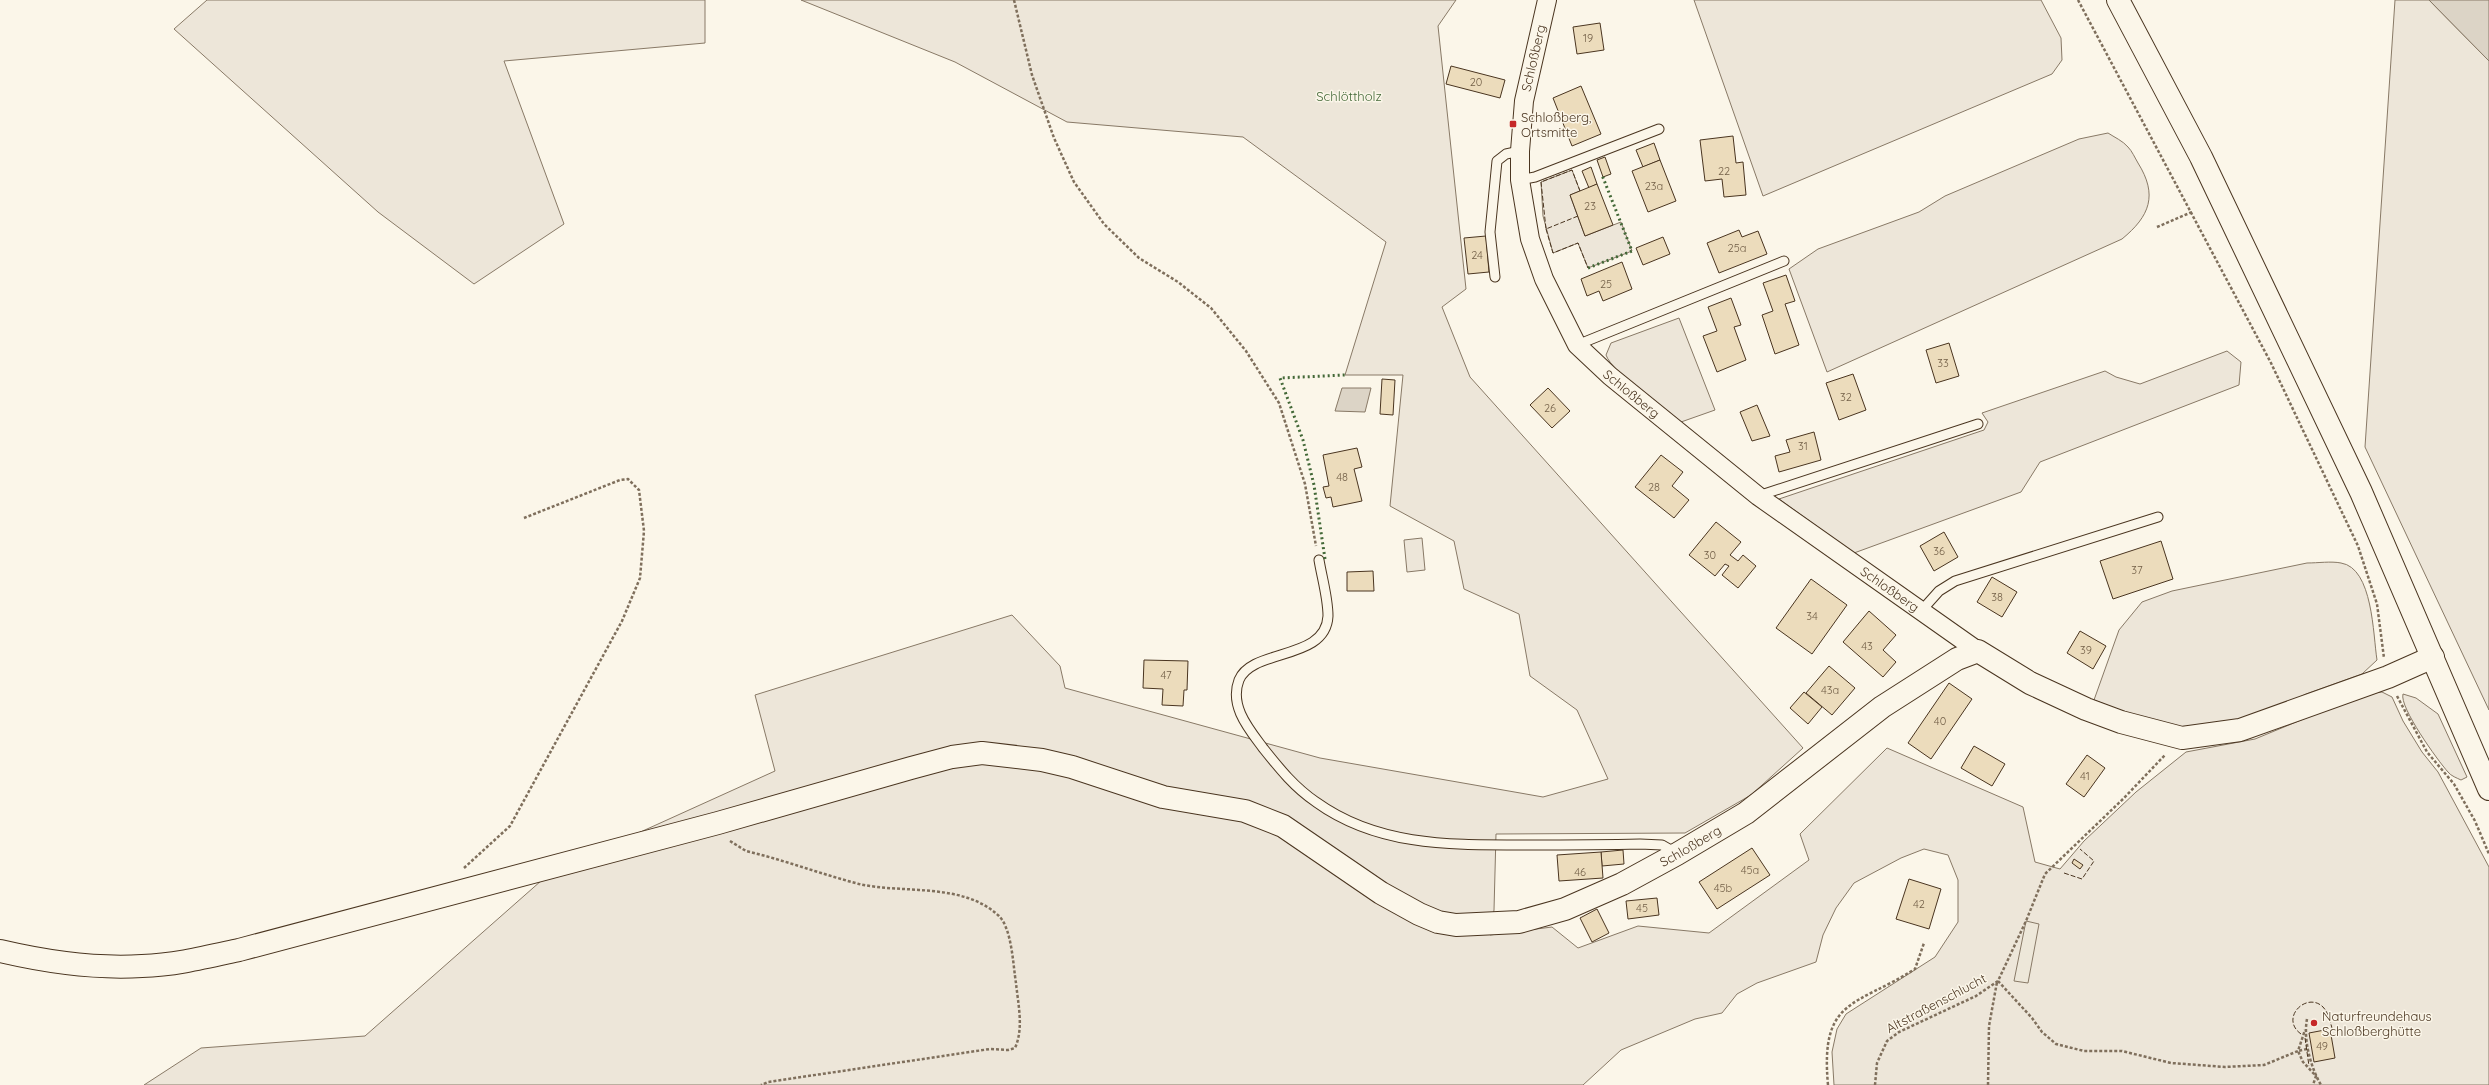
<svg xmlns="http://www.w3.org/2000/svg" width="2489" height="1085" viewBox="0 0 2489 1085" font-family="Quicksand,sans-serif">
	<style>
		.green { fill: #ede6d9; stroke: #887966 }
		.parking { fill: #ede7d9; stroke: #887966 }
		.water { fill: #dcd4c6; stroke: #887966 }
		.building { fill: #ecdcbc; stroke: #4a3520 }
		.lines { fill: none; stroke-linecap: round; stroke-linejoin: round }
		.service-casing { stroke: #4a3520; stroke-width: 11 }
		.minor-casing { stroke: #4a3520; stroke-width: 20 }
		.tertiary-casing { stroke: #4a3520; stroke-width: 24 }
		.primary-casing { stroke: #4a3520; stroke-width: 24 }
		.path { stroke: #7f6f5c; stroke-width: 2.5; stroke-dasharray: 3 2; stroke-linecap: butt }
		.service { stroke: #fbf6e9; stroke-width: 9 }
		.minor { stroke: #fbf6e9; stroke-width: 18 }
		.tertiary { stroke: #fbf6e9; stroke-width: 22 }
		.primary { stroke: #fbf6e9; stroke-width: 22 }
		.hedge { stroke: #436837; stroke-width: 3; stroke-dasharray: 2 3; stroke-linecap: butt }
		.fence { stroke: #4a3520; stroke-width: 1; stroke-dasharray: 5 2; stroke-linecap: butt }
		.poi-dot { fill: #c62828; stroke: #fbf6e9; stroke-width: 1.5 }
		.labels { text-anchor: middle; stroke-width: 3; stroke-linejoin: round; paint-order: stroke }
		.number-label { font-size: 11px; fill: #725f47 }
		.street-label { font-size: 13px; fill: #4a3520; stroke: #fbf6e9 }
		.park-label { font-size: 13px; fill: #436837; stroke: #fbf6e9 }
		.poi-label { font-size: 13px; fill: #4a3520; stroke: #fbf6e9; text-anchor: start }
	</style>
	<rect width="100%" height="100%" fill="#fbf6e9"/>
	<g class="green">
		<polygon points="207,0 705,0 705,43 504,61 564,224 474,284 378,212 174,29"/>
		<polygon points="801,0 1456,0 1438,26 1466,289 1442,307 1470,377 1803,748 1751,795 1685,833 1496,834 1494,910 1490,935 1552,927 1578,948 1638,926 1709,933 1809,860 1800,834 1887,748 2023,807 2035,862 2060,869 2084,841 2136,792 2186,752 2255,739 2364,694 2382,692 2392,697 2403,721 2422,752 2438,772 2489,867 2489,1085 1834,1085 1832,1052 1837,1029 1846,1014 1935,957 1958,922 1958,880 1948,855 1924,849 1901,858 1854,883 1836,908 1823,935 1816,962 1757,983 1737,994 1722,1013 1695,1019 1621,1050 1583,1085 144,1085 201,1048 365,1036 550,873 775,771 755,695 1012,615 1060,666 1065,688 1320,758 1543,797 1608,779 1577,710 1530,676 1519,614 1464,589 1454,541 1390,506 1403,375 1345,375 1386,242 1243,137 1067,122 955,62"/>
		<polygon points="1694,0 2041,0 2061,38 2062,60 2052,74 1763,196"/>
		<polygon points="2395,0 2429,0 2489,61 2489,710 2365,447"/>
		<path d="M2108,133C2114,137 2123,141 2128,147C2132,151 2135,158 2138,163C2158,195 2150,216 2122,239L1827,372L1789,269L1818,249L1919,212L1945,196L2079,139Z"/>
		<polygon points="1572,170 1580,191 1570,195 1585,236 1621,222 1632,251 1588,268 1578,243 1553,253 1543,216 1541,182"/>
		<path d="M1679,318L1715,410L1681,422C1664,408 1613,374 1606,355L1611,343Z"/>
		<polygon points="2227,351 2241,362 2239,385 2040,462 2021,492 1854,553 1779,499 1984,430 1988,422 1982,413 2105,371 2116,377 2140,384"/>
		<polygon points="1422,538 1425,570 1407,572 1404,540"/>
		<path d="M2307,563C2318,563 2331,561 2341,563C2373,568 2373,635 2377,660L2362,674L2306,694L2276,709L2211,727L2183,728L2148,721L2094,700L2119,630L2142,602L2172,591Z"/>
		<path d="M2403,694L2416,698L2438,714L2467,777L2461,780C2457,778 2451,776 2448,772C2438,761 2399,707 2403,694Z"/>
	</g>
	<polygon class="parking" points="2026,921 2039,924 2028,983 2014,981"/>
	<g class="water">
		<polygon points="2429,0 2489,0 2489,61"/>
		<polygon points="1342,388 1371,388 1365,412 1335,411"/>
	</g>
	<g class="building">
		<polygon points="1600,23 1604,50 1577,54 1573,27"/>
		<polygon points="1451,66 1505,80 1500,98 1446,84"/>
		<polygon points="1581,86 1601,134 1572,146 1553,98"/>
		<polygon points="1733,136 1736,163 1743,162 1746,195 1724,197 1722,179 1705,181 1700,140"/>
		<polygon points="1654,143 1660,160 1643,167 1636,150"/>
		<polygon points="1605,157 1611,174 1603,177 1597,160"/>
		<polygon points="1660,160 1676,201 1648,212 1632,171"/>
		<polygon points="1591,167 1597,184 1589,188 1582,171"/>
		<polygon points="1597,184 1613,225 1585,236 1570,195"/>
		<polygon points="1739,230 1742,237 1758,231 1767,254 1719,273 1707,243"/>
		<polygon points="1486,236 1489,272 1468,274 1464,238"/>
		<polygon points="1663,237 1670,254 1643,265 1636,248"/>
		<polygon points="1622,262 1632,289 1603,301 1599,291 1587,296 1581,279"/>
		<polygon points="1786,275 1795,301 1785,304 1799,345 1775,354 1762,315 1773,311 1763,283"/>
		<polygon points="1731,298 1741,325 1734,327 1746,360 1717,372 1703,336 1717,331 1708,307"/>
		<polygon points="1949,343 1959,376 1936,383 1926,350"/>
		<polygon points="1853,374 1866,410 1839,420 1826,383"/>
		<polygon points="1382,379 1395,380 1393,415 1380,414"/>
		<polygon points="1548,388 1570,411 1552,428 1530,405"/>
		<polygon points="1757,405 1770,436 1752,441 1740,412"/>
		<polygon points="1814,432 1821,460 1779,472 1775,456 1790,452 1786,440"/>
		<polygon points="1357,448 1362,467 1354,469 1362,501 1333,507 1331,497 1326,498 1323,487 1329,486 1323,455"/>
		<polygon points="1661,455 1683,472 1672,486 1689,500 1674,518 1635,487"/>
		<polygon points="1716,522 1741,542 1730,555 1738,561 1743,555 1756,566 1738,588 1722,575 1729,566 1725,564 1715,576 1689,555"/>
		<polygon points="1944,532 1958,557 1934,571 1920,546"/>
		<polygon points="2161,541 2173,579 2113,599 2100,561"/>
		<polygon points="1373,571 1374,591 1347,591 1347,572"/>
		<polygon points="1992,577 2017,592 2002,617 1977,602"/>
		<polygon points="1811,579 1847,605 1812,654 1776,628"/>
		<polygon points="1869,611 1896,635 1883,650 1896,662 1883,677 1843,642"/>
		<polygon points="2080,631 2106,646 2093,669 2067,653"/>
		<polygon points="1144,660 1188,661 1187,690 1184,690 1183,706 1162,705 1163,689 1143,688"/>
		<polygon points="1829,666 1855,688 1832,715 1806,693"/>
		<polygon points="1949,683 1972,699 1931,759 1908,743"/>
		<polygon points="1804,692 1822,707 1808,724 1790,708"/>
		<polygon points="1974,746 2005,764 1992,786 1961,768"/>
		<polygon points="2087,755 2105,768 2084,797 2066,784"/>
		<polygon points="1752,848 1770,875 1717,909 1699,882"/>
		<polygon points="1623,850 1624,864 1602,866 1601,852"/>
		<polygon points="1601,852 1603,878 1559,881 1557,855"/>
		<polygon points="2074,859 2083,865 2080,869 2072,863"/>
		<polygon points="1909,879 1941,889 1929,929 1896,919"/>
		<polygon points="1657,898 1659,915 1628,919 1626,901"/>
		<polygon points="1597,909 1609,933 1592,942 1580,918"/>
		<polygon points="2330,1029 2335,1058 2314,1062 2309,1033"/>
	</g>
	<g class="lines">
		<g class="service-casing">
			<g id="service">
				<polyline points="1520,180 1535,177 1659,129"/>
				<polyline points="1495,277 1490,232 1497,161 1506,154 1520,151"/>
				<polyline points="1577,345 1784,261"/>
				<polyline points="1758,496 1978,424"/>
				<path d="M1319,560C1322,578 1328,598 1328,616C1326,661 1252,648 1239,680C1229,706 1249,729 1263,748C1279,768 1294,787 1316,802C1377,846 1449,845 1521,845C1561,845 1600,845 1640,844L1662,845L1676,853"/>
				<polyline points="1922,610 1939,591 1955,581 2158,517"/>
			</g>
		</g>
		<g class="minor-casing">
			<g id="minor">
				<path id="s1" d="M1547,0L1524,101L1520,151V180L1530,239L1544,279L1577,345L1610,376L1758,496L1978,651"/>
			</g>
		</g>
		<g class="tertiary-casing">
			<g id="tertiary">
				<path id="s2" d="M0,951C47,962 94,969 142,966C175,965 207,957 239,950L718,823L911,768L952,757L982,753L1042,760L1072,767L1163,797L1245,811L1283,826L1381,893L1419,914L1438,922L1456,925L1519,922L1565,909L1622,884L1677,854L1746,813L1882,707L1957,659L1978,651L2030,683L2086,709L2121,722L2182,738L2240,730L2388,677L2433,657"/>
			</g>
		</g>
		<g class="primary-casing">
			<polyline id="primary" points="2118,0 2201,157 2361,492 2489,789"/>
		</g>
		<g class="path">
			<polyline points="1014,0 1032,75 1054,138 1074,182 1104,224 1139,258 1178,282 1211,308 1246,351 1279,403 1305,484 1316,546"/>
			<polyline points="2078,0 2271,363 2358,546 2377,604 2384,658"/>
			<polyline points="2157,227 2192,212"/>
			<polyline points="2397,696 2427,752 2454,784 2475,821 2489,854"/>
			<path d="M730,841L746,851C784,860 821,874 859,884C903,894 963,882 999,916C1012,929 1013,965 1016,983C1018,1004 1024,1028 1015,1048L1008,1050L990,1049L768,1082L761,1085"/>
			<polyline points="464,868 510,826 622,621 640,578 644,531 639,490 628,479 620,480 524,518"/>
			<polyline points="1998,981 2032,1018 2042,1032 2056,1044 2084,1051 2122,1051 2171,1063 2225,1067 2264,1065 2298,1051 2305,1030"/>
			<path d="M2307,1019C2303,1040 2311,1068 2321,1085"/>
			<polyline points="2307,1049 2298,1051 2303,1062 2316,1076 2313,1085"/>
			<path d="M1828,1085C1820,998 1855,1007 1915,969L1924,943"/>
			<polyline points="1875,1085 1877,1063 1887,1041 1899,1032 1976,996 1998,981 2026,921 2045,874 2124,798 2165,755"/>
			<polyline points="1988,1085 1989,1026 1997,982"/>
		</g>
		<use href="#service" class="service"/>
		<use href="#minor" class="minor"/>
		<use href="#tertiary" class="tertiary"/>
		<use href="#primary" class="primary"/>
		<g class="hedge">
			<polyline points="1588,268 1632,251 1602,175"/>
			<polyline points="1325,559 1314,485 1303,440 1280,378 1345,375"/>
		</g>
		<g class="fence">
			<polyline points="1578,216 1546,229 1541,182 1572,170 1580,191"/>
			<polyline points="1546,229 1553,253 1578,243 1588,268"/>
			<polyline points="2064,873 2082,879 2094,861 2080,849"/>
			<path d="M2301,1034C2279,1018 2307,991 2323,1007C2328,1012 2330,1021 2332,1028"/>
			<polyline points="2305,1038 2309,1066"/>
		</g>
	</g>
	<g class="poi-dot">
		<rect x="1509" y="120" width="8" height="8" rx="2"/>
		<circle cx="2314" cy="1023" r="4"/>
	</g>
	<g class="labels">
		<g class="number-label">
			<text x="1588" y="42">19</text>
			<text x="1476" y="86">20</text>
			<text x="1724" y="175">22</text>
			<text x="1654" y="190">23a</text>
			<text x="1590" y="210">23</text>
			<text x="1737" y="252">25a</text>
			<text x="1477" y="259">24</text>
			<text x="1606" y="288">25</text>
			<text x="1943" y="367">33</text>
			<text x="1846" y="401">32</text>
			<text x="1550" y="412">26</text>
			<text x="1803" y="450">31</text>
			<text x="1342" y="481">48</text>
			<text x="1654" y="491">28</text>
			<text x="1939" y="555">36</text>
			<text x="1710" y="559">30</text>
			<text x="2137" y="574">37</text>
			<text x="1997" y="601">38</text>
			<text x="1812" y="620">34</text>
			<text x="1867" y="650">43</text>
			<text x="2086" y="654">39</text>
			<text x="1166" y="679">47</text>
			<text x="1830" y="694">43a</text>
			<text x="1940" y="725">40</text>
			<text x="2085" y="780">41</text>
			<text x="1750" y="874">45a</text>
			<text x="1580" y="876">46</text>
			<text x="1723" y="892">45b</text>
			<text x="1919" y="908">42</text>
			<text x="1642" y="912">45</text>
			<text x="2322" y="1050">49</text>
		</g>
		<g class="street-label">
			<text transform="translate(1533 58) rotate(-77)" y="5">Schloßberg</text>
			<text dy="5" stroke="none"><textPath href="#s1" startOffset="432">Schloßberg</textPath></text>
			<text dy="5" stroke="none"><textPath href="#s1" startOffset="756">Schloßberg</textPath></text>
			<text dy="5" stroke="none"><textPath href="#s2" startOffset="1774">Schloßberg</textPath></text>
			<text transform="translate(1936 1003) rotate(-28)" y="5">Altstraßenschlucht</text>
		</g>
		<g class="park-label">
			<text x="1349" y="101">Schlöttholz</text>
		</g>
		<g class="poi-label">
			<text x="1521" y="122">Schloßberg,<tspan x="1521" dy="15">Ortsmitte</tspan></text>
			<text x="2322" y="1021">Naturfreundehaus<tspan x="2322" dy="15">Schloßberghütte</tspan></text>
		</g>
	</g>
</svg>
